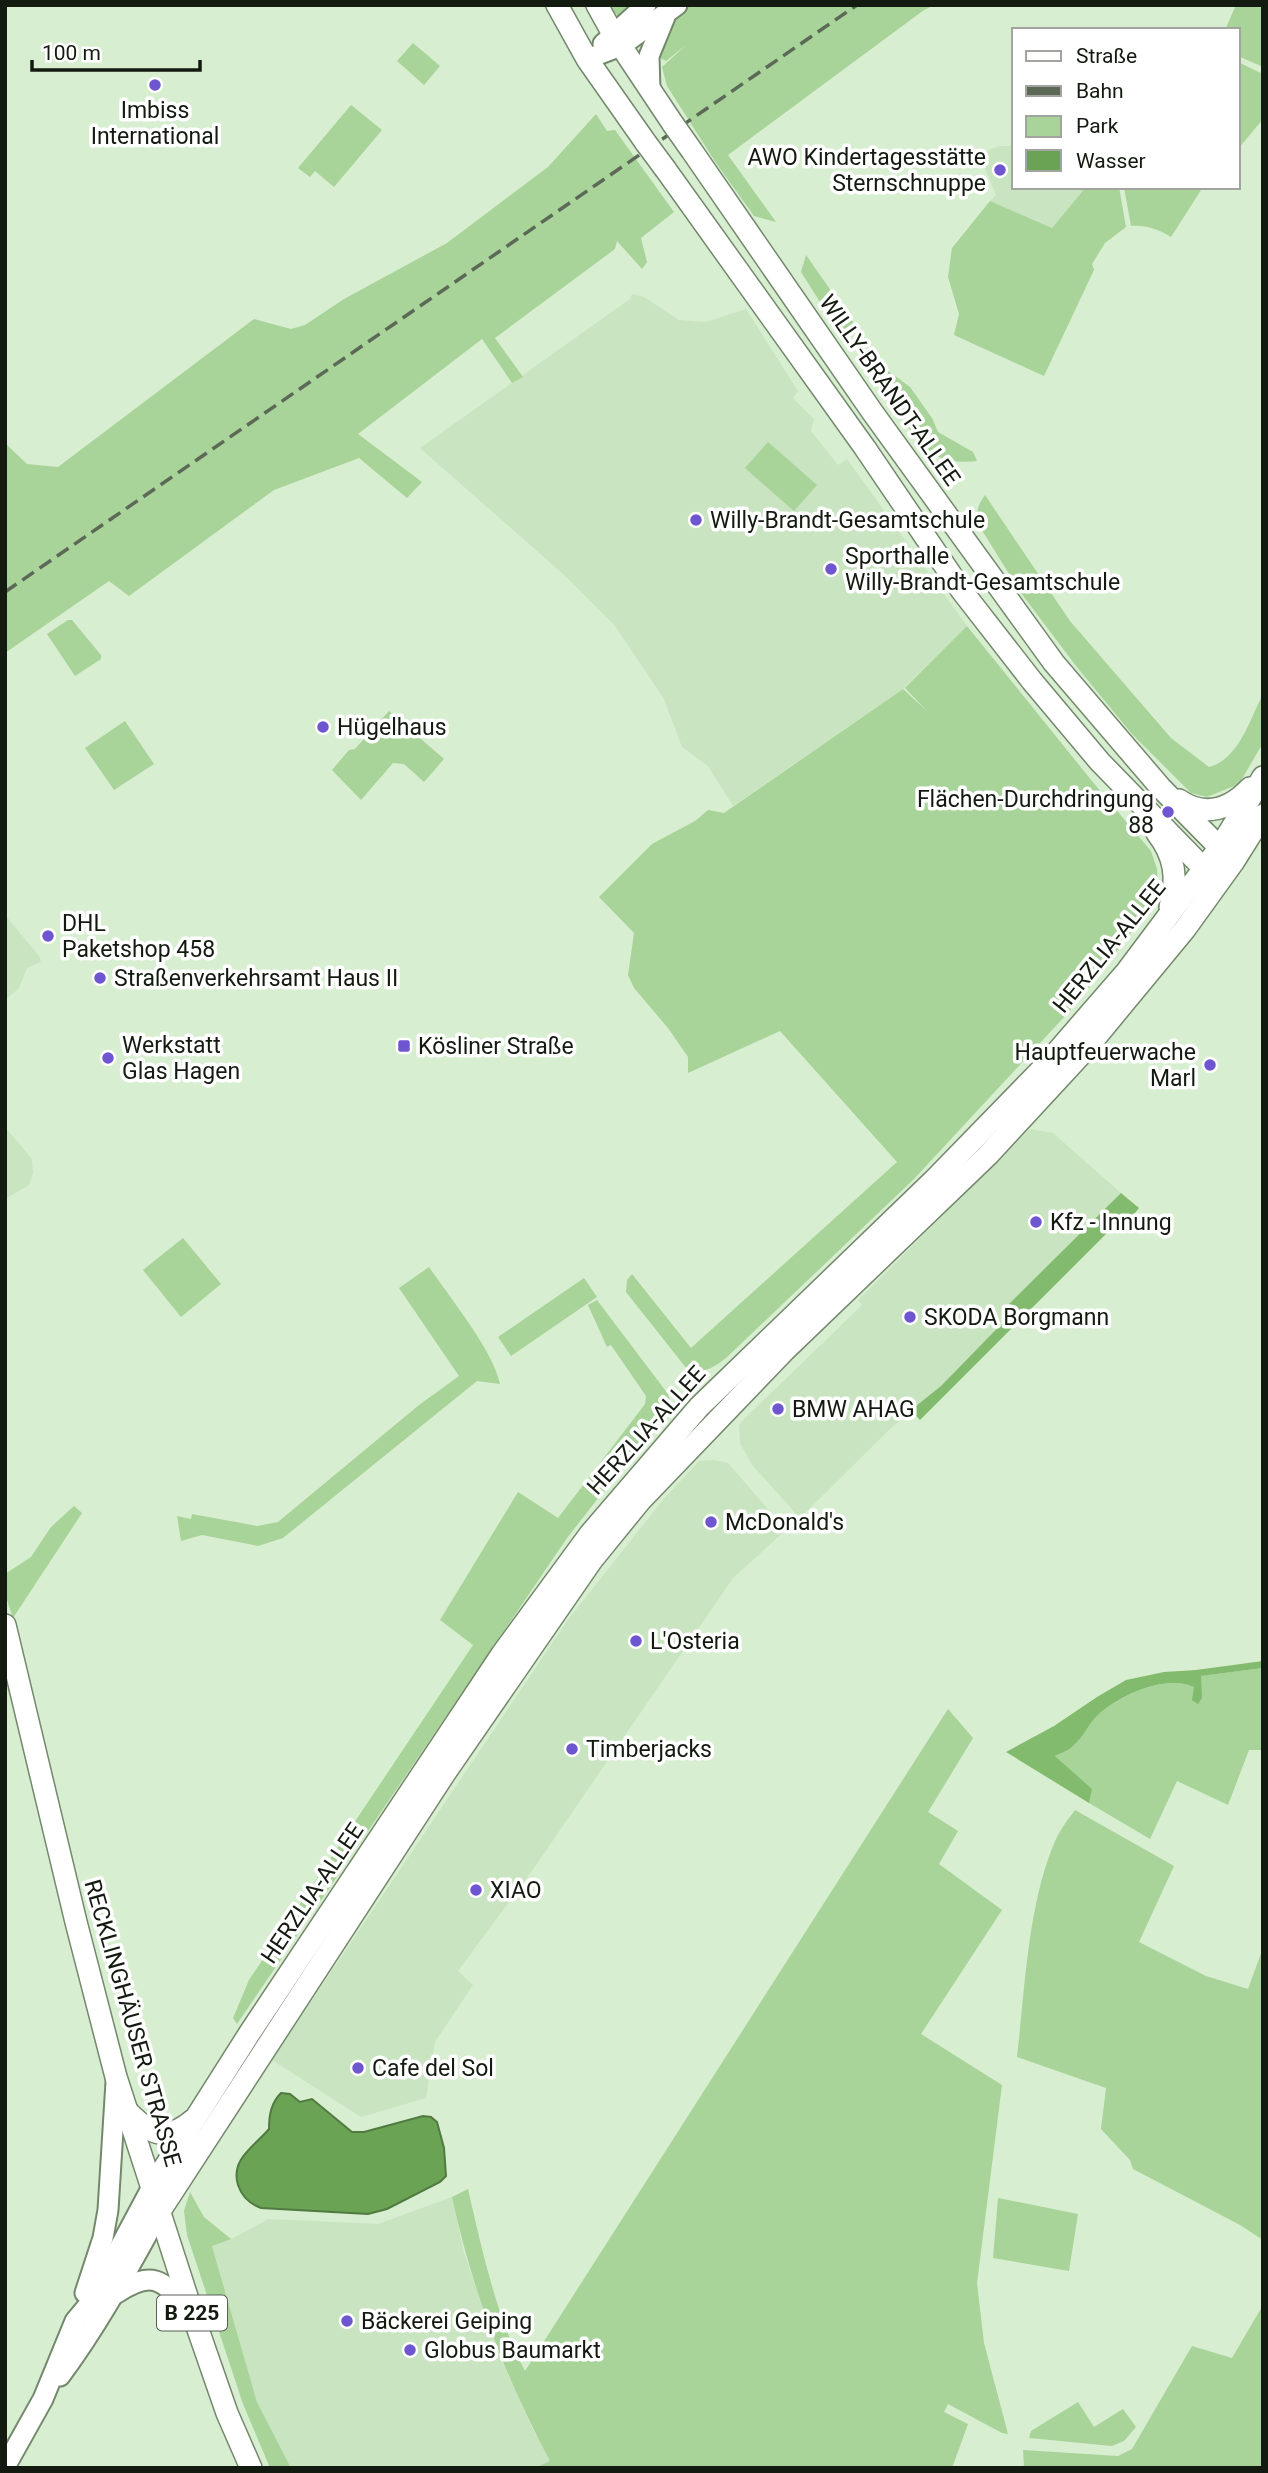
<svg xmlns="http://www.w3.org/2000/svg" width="1268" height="2473" viewBox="0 0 1268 2473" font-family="Roboto,sans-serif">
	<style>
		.built { fill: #c9e4c0 }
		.green { fill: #a8d399 }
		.forest { fill: #82bb6d }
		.water { fill: #6ba355; stroke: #517a40; stroke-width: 2 }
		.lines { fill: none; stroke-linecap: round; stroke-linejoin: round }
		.stream { stroke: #517a40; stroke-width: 3.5 }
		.secondary-casing { stroke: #73886c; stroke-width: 23 }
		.primary-casing { stroke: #73886c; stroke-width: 24 }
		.secondary { stroke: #fff; stroke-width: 19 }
		.primary { stroke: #fff; stroke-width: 21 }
		.rail { stroke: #5c6957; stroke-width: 3.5; stroke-dasharray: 14 7; stroke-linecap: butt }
		.primary-bridge-casing { stroke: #73886c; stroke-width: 24; stroke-linecap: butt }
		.primary-bridge { stroke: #fff; stroke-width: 21 }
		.poi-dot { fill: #6d56d0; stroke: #fff; stroke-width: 2.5 }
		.labels { text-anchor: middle; stroke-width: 7; stroke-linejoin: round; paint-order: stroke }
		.shield { fill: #fff; stroke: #5a5f58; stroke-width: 2 }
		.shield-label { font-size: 21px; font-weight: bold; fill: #131b10 }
		.poi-label { font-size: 23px; fill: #131b10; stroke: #fff; text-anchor: start }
		.street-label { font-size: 23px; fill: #131b10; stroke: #fff }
	</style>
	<rect width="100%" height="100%" fill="#d8eed0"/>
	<g class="built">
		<polygon points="999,146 1014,146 1014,187 1086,187 1052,228 990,201 996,195 979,154"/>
		<polygon points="632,294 644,297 679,320 706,322 746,309 798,391 793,398 814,419 811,431 838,465 847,459 967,626 904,688 733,806 708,766 682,747 664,699 615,626 563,574 420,448 630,299"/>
		<polygon points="5,915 39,956 41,962 27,968 19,988 5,1000"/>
		<polygon points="5,1127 32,1159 33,1173 29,1185 5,1199"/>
		<polygon points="1030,1129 1053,1133 1121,1193 1010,1304 1015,1310 941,1386 890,1429 800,1518 752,1465 740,1443 739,1424 862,1305 858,1300"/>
		<polygon points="714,1460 728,1463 786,1530 733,1578 534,1868 458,1971 473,1985 435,2042 426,2098 361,2117 272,2060 567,1621 662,1501 699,1461"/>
		<polygon points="452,2197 464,2253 497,2349 531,2426 550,2461 535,2468 291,2468 257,2402 212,2245 233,2238 269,2219 378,2224"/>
	</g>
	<g class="green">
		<path d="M613,5H935L924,10L728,155L776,222L754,216L716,163L667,86L662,67L687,44L666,61C642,50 628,29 612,9Z"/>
		<polygon points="1236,5 1263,5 1263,67 1238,56 1238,30 1225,30"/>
		<polygon points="413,43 440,66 424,85 397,61"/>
		<polygon points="1238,62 1263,74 1263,119 1238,149"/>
		<polygon points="351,105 382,130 334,187 315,171 310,177 298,168"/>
		<polygon points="596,114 607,131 615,130 674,212 641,238 647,262 642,269 617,241 615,249 495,338 523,377 512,383 482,339 358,434 422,482 407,498 359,458 274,490 129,596 109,581 5,653 5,443 27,464 58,467 254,319 291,329 305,325 344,299 447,243 548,167"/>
		<polygon points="1086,187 1119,187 1126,227 1105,243 1092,264 1094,270 1044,376 954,335 959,314 948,277 952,248 990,201 1052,228"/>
		<path d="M1124,187H1203L1171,237C1157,229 1147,225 1131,226Z"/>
		<polygon points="806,255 855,325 843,329 827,313 801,272"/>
		<path d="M883,367L910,387L932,418L938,432L973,452L977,461C928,466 915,442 895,402L900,396L873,370Z"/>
		<polygon points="768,442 817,485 794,511 745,468"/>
		<path d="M985,495L1070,621L1171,738L1209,767C1239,759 1250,719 1263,694V743L1239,784L1207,797L1191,793L1132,734L1076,666L1021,593L980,527C975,514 977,506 985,495Z"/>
		<polygon points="68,620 72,620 101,655 101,659 75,676 47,634"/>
		<path d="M967,626L1096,786L1151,851L1157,869L1158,889L1155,901L1078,1002L914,1179L726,1358C713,1368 704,1374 687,1369L626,1292L627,1280L632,1274L691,1348L897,1162L780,1031L688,1073V1057L668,1028L634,988L628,975L634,933L599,897L652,844L695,821L708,810L724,813L903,689L927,711L905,688Z"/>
		<polygon points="389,711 444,759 424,782 404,764 393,763 361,800 332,770 349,750 355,749"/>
		<polygon points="125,721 154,764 114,790 85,748"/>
		<polygon points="183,1238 221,1284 181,1317 143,1270"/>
		<path d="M429,1267C450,1298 493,1350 500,1384L477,1381L283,1538L258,1546L202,1535L181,1541L177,1516L191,1519L192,1514L257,1526L278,1522L419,1405L459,1376L399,1288Z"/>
		<polygon points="584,1278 597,1297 511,1356 498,1337"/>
		<polygon points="597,1300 668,1394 671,1405 567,1538 237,2024 233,2018 249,1980 473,1645 440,1620 518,1492 558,1518 645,1404 646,1396 611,1345 607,1347 588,1305"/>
		<polygon points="74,1506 82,1513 13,1618 5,1594 5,1574 31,1557 51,1527"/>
		<path d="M1263,1668V1750H1249L1228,1805L1177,1781L1150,1839L1089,1803L1091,1789L1055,1756C1060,1753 1070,1750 1074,1745C1083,1738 1089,1723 1098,1715C1120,1695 1167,1674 1195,1687L1200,1676Z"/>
		<path d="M948,1709L973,1738L928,1812L958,1831L939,1864L1002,1910L921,2034L1002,2085L977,2283L984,2343L1008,2434L1002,2433L948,2404L944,2412L968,2424L952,2468H535L550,2461C505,2377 472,2290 452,2197L468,2189C482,2250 496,2316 525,2371Z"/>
		<path d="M1075,1810L1174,1866L1139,1942L1206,1976L1248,1989L1263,1948V2240L1240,2225L1133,2169L1130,2160L1101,2129L1106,2088L1017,2057C1025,1989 1028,1899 1057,1837C1062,1827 1069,1818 1075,1810Z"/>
		<polygon points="190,2192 204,2217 231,2239 212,2246 257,2402 291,2468 270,2468 243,2404 187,2235 184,2211"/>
		<polygon points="998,2198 1078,2214 1069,2271 993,2258"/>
		<polygon points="1263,2305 1263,2468 1024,2468 1023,2450 1118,2456 1132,2449 1192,2346 1232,2358"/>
		<polygon points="1078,2402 1094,2427 1123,2409 1136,2427 1124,2441 1112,2446 1029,2438 1031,2431"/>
	</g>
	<g class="forest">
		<polygon points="1121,1193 1139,1208 1128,1222 1123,1217 920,1420 911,1410 941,1386 1015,1310 1009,1304"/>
		<path d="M1263,1661V1668L1201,1676L1202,1698L1198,1704L1192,1700L1194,1687C1167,1674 1119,1695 1098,1715C1089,1723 1083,1738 1074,1745C1070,1750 1061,1753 1055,1756L1092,1789L1089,1803L1006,1752L1054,1726L1097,1697L1126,1680L1164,1672L1196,1670Z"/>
	</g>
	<path class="water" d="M281,2093L290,2094L300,2102L312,2099L352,2132H364L423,2116L431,2117L437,2122L444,2148L446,2176L440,2182L387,2209L368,2214L261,2208C250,2204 242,2197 238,2185C230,2159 255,2146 269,2129C269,2115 271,2103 281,2093Z"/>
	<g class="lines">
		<polyline class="stream" points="5,2434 5,2433"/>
		<g class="secondary-casing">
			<g id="secondary">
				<polyline points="603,44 646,5"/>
				<polyline points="587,59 621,46 677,5"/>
				<polyline points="650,90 649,56 665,17"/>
				<polyline points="85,2293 103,2238 108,2210 116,2082"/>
				<path d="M117,2293C156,2267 164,2283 192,2313"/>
				<path d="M60,2376C99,2324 129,2267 160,2211"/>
				<polyline points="5,2467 43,2399 75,2321 90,2303 152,2187"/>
			</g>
		</g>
		<g class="primary-casing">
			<g id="primary">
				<polyline points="557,5 587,59 646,143"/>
				<polyline points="597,5 613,34 673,124"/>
				<polyline points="692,151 873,413 1054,663 1161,788 1227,855"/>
				<polyline points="666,170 865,448 962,591 1032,681 1100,762 1212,877"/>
				<path d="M1179,800C1205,818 1230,809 1250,788"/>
				<path d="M1157,833C1175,856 1178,879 1170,907"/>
				<polyline points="5,1625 76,1922 116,2077 193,2315 227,2413 251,2468"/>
				<path d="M128,2112C150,2134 166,2143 193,2120"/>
				<polyline points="152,2187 249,2034 502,1654 590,1534 699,1407 933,1181 1043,1068 1127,971 1220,847 1263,777"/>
				<polyline points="160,2211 445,1773 592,1560 640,1501 785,1350 988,1155 1086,1049 1185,929 1234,861 1263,815"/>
			</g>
		</g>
		<use href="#secondary" class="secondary"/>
		<use href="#primary" class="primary"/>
		<polyline class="rail" points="5,592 857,5"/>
		<g class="primary-bridge-casing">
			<g id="primary-bridge">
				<polyline points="673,124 692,151"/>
				<polyline points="646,143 666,170"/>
			</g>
		</g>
		<use href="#primary-bridge" class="primary-bridge"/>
	</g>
	<g class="poi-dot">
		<circle cx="155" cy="85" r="7"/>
		<circle cx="1000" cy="170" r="7"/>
		<circle cx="696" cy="520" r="7"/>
		<circle cx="831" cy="569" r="7"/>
		<circle cx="323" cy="727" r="7"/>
		<circle cx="1168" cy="812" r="7"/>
		<circle cx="48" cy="936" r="7"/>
		<circle cx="100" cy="978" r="7"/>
		<rect x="397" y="1039" width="14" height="14" rx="3.5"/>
		<circle cx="108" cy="1058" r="7"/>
		<circle cx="1210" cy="1065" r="7"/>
		<circle cx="1036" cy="1222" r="7"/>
		<circle cx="910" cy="1317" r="7"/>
		<circle cx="778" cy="1409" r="7"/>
		<circle cx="711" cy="1522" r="7"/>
		<circle cx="636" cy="1641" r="7"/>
		<circle cx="572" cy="1749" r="7"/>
		<circle cx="476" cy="1890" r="7"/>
		<circle cx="358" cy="2068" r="7"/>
		<circle cx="347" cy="2321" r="7"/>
		<circle cx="410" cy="2350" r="7"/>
	</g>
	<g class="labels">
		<rect class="shield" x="157" y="2295.5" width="70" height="35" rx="5"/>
		<g class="shield-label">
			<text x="192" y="2320">B 225</text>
		</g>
		<g class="poi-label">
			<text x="155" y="118" text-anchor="middle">Imbiss<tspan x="155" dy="26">International</tspan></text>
			<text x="986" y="165" text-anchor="end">AWO Kindertagesstätte<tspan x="986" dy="26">Sternschnuppe</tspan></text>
			<text x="710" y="528">Willy-Brandt-Gesamtschule</text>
			<text x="845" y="564">Sporthalle<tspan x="845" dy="26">Willy-Brandt-Gesamtschule</tspan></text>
			<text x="337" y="735">Hügelhaus</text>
			<text x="1154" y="807" text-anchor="end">Flächen-Durchdringung<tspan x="1154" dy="26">88</tspan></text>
			<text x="62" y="931">DHL<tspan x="62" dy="26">Paketshop 458</tspan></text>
			<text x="114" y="986">Straßenverkehrsamt Haus II</text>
			<text x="122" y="1053">Werkstatt<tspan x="122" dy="26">Glas Hagen</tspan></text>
			<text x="418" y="1054">Kösliner Straße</text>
			<text x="1196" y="1060" text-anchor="end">Hauptfeuerwache<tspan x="1196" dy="26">Marl</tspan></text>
			<text x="1050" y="1230">Kfz - Innung</text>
			<text x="924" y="1325">SKODA Borgmann</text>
			<text x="792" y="1417">BMW AHAG</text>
			<text x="725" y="1530">McDonald's</text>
			<text x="650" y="1649">L'Osteria</text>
			<text x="586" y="1757">Timberjacks</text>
			<text x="490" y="1898">XIAO</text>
			<text x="372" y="2076">Cafe del Sol</text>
			<text x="361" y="2329">Bäckerei Geiping</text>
			<text x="424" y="2358">Globus Baumarkt</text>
		</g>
		<g class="street-label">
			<text transform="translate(890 390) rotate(55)" y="8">WILLY-BRANDT-ALLEE</text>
			<text transform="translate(1109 946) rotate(-51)" y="8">HERZLIA-ALLEE</text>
			<text transform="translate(646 1430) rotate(-48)" y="8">HERZLIA-ALLEE</text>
			<text transform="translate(312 1893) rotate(-56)" y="8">HERZLIA-ALLEE</text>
			<text transform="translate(133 2023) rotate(74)" y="8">RECKLINGHÄUSER STRASSE</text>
		</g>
	</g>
	<rect width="1268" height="2473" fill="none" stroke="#131b10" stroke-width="14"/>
	<rect x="1012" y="28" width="228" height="161" fill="#ffffff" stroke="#a1a49f" stroke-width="2"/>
	<rect x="1026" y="51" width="35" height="10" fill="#ffffff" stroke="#a1a49f" stroke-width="2"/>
	<text x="1076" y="63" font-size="21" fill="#131b10">Straße</text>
	<rect x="1026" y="86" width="35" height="10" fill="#5c6957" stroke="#a1a49f" stroke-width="2"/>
	<text x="1076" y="98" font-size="21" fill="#131b10">Bahn</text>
	<rect x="1026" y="116" width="35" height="21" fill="#a8d399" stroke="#a1a49f" stroke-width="2"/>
	<text x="1076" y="133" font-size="21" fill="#131b10">Park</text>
	<rect x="1026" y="150" width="35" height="21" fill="#6ba355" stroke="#a1a49f" stroke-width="2"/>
	<text x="1076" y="168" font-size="21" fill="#131b10">Wasser</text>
	<path d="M32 60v10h168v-10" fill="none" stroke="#131b10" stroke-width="3.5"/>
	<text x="42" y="60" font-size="21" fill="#131b10" stroke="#ffffff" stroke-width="5" paint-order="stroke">100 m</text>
</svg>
